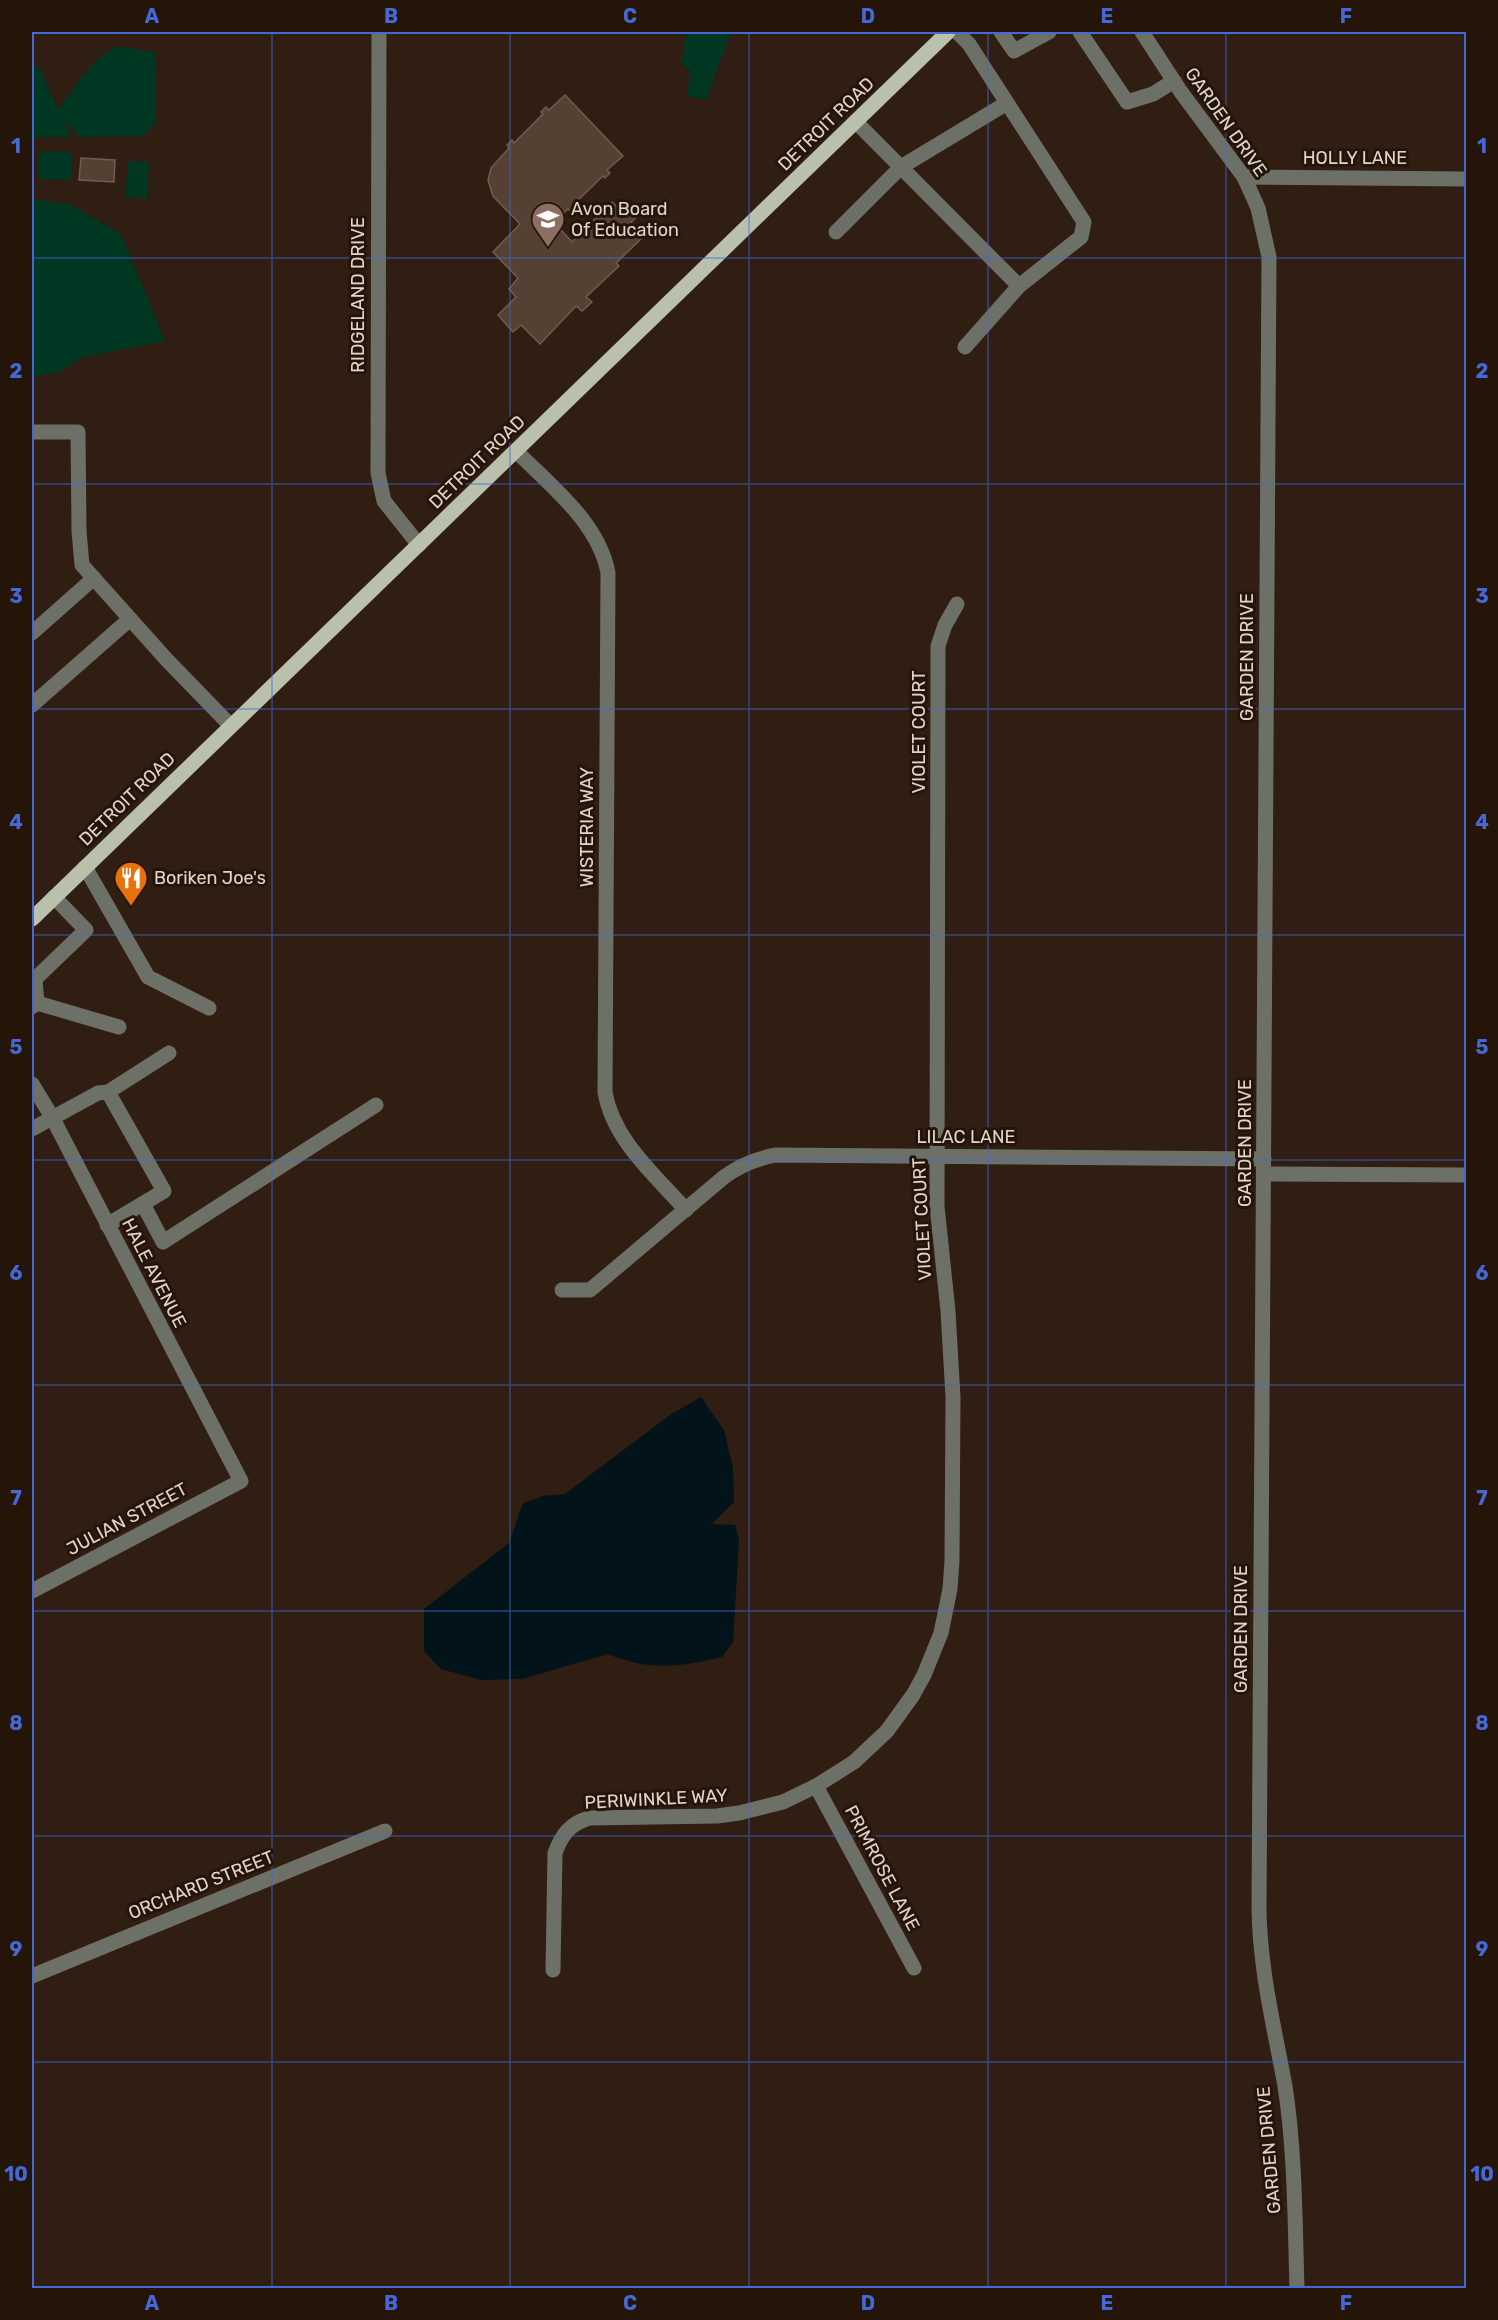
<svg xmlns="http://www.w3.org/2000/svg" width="1498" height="2320" viewBox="0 0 1498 2320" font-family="Rubik,sans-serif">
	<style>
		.green { fill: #003722 }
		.water { fill: #021319 }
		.building { fill: #544133; stroke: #715d4e; stroke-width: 1.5 }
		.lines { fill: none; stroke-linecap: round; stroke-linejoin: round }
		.minor { stroke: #6d7067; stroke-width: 15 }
		.major { stroke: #b9c0ac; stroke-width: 15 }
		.grid { fill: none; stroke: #4469d6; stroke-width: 1.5; stroke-opacity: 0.55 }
		.labels { text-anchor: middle; stroke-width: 6; stroke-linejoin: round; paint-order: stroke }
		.street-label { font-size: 18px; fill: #e0d5cc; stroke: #251508 }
		.poi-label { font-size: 18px; fill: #e0d5cc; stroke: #251508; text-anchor: start }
		.neatline { fill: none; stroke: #4469d6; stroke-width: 2 }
		.grid-label { font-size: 20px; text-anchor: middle; font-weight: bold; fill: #4469d6 }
	</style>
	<rect width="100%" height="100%" fill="#2f1e11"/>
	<g class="green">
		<polygon points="687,32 731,32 706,100 687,96 690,71 681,64"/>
		<path d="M117,46L155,52L156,122L144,136L80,137L63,120L71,137L32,138V63L41,70L58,110C79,83 86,64 117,46Z"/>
		<polygon points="39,151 71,152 71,180 38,179"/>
		<polygon points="128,161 149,162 147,199 125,197"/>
		<polygon points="32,199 69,204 121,234 165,341 84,357 59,372 32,377"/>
	</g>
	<path class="water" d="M701,1397L724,1430L733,1468L734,1502L712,1524L735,1525L739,1540L733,1642L722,1657C681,1667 648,1671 608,1654L522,1679L481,1680L441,1669L424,1651V1609L509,1543L523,1503L543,1496L565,1494L670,1415Z"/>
	<g class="building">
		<polygon points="565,95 623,156 607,170 610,173 605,178 603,176 574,204 576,206 570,211 568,209 554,222 572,242 612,202 624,214 631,207 638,216 631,222 645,235 616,263 619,266 586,297 592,302 582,311 576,306 540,344 521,325 513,332 498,315 516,297 509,289 518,278 493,252 520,224 493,196 488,180 491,168 509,148 507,145 512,140 514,143 543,114 541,112 546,107 549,110"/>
		<polygon points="81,158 115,160 114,182 79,180"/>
	</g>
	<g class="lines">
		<g class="minor">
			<polyline points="379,32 378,473 384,501 419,545"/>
			<polyline points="957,32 969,44 1084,222 1081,237 1019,286 965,347"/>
			<polyline points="1001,32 1014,51 1049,32"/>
			<polyline points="1080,32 1127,102 1153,94 1174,81"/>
			<path d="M1142,32L1181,92L1244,177L1258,208L1269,257L1259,1909C1260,1971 1274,2026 1285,2086C1295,2150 1295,2223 1297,2288"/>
			<polyline points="856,122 1019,286"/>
			<polyline points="1244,177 1466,179"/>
			<polyline points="836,232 901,167 1007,103"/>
			<polyline points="32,432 78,432 79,531 82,565 166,659 231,726"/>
			<path d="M516,451C551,486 599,523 608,573L605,1092C613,1140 655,1175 686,1210"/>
			<polyline points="32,633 94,578"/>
			<polyline points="32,705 130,619"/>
			<polyline points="85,867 148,977 209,1008"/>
			<polyline points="37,1003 119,1027"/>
			<polyline points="32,1007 37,1003 35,979 86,930 54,897"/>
			<polyline points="32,1084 52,1117 241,1481 32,1591"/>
			<polyline points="32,1129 98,1093 108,1092 169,1053"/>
			<polyline points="1264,1174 1466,1175"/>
			<polyline points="143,1204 163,1242 376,1105"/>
			<polyline points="107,1225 164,1191 108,1092"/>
			<path d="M562,1290H590L724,1177C740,1165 756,1159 775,1155L1264,1159"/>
			<polyline points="816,1786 914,1968"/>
			<path d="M553,1970L555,1853C562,1834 570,1824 589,1818L717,1816L739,1813L783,1802L816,1786L854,1762L887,1731L913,1695L924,1675L941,1633L950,1589L952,1561L953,1397L948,1311L937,1206L938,646L945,625L957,604"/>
			<polyline points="32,1976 385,1831"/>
		</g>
		<polyline class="major" points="32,919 948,32"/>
	</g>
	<path class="grid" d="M272,32V2288M510,32V2288M749,32V2288M988,32V2288M1226,32V2288M32,258H1466M32,484H1466M32,709H1466M32,935H1466M32,1160H1466M32,1385H1466M32,1611H1466M32,1836H1466M32,2062H1466"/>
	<defs>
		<g id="school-pin" transform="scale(1.725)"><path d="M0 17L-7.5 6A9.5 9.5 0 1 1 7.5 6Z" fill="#8d6e63" stroke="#251508"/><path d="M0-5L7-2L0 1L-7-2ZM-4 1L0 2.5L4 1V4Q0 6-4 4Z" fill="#fff"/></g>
		<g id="restaurant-pin" transform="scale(1.725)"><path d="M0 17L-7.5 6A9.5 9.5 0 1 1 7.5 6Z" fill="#e8710a" stroke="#251508"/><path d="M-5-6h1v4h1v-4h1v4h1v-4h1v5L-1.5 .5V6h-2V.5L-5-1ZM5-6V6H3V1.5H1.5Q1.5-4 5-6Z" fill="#fff"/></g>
	</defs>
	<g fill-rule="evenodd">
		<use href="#school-pin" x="548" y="219"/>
		<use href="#restaurant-pin" x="131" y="878"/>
	</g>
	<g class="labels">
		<g class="street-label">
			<text transform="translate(1226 122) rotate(55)" y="6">GARDEN DRIVE</text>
			<text transform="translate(826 124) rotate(-44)" y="6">DETROIT ROAD</text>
			<text x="1355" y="164">HOLLY LANE</text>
			<text transform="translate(358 295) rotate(-90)" y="6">RIDGELAND DRIVE</text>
			<text transform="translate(477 462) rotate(-44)" y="6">DETROIT ROAD</text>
			<text transform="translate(1247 657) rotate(-90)" y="6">GARDEN DRIVE</text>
			<text transform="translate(919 732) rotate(-90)" y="6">VIOLET COURT</text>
			<text transform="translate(127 799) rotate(-44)" y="6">DETROIT ROAD</text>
			<text transform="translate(587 827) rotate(-90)" y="6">WISTERIA WAY</text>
			<text x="966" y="1143">LILAC LANE</text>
			<text transform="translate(1245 1143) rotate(-90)" y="6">GARDEN DRIVE</text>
			<text transform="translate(922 1219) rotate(-93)" y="6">VIOLET COURT</text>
			<text transform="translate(154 1273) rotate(63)" y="6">HALE AVENUE</text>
			<text transform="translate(127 1519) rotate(-28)" y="6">JULIAN STREET</text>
			<text transform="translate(1241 1629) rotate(-90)" y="6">GARDEN DRIVE</text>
			<text transform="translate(656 1799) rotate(-3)" y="6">PERIWINKLE WAY</text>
			<text transform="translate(882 1868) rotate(62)" y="6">PRIMROSE LANE</text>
			<text transform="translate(201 1885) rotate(-22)" y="6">ORCHARD STREET</text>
			<text transform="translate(1269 2150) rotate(-95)" y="6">GARDEN DRIVE</text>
		</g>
		<g class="poi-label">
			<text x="571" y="215">Avon Board<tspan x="571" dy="21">Of Education</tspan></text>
			<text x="154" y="884">Boriken Joe's</text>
		</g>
	</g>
	<rect width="1498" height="2320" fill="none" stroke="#251508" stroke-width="66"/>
	<rect x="33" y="33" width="1432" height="2254" class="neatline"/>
	<g class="grid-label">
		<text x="152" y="23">A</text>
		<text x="391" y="23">B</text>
		<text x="630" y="23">C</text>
		<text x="868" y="23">D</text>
		<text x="1107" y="23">E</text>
		<text x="1346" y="23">F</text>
		<text x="16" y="153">1</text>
		<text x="1482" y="153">1</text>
		<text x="16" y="378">2</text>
		<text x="1482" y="378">2</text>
		<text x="16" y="603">3</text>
		<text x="1482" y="603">3</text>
		<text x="16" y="829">4</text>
		<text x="1482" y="829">4</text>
		<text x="16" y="1054">5</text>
		<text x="1482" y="1054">5</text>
		<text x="16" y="1280">6</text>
		<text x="1482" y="1280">6</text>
		<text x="16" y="1505">7</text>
		<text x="1482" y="1505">7</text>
		<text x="16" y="1730">8</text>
		<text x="1482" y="1730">8</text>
		<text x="16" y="1956">9</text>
		<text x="1482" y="1956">9</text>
		<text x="16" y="2181">10</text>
		<text x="1482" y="2181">10</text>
		<text x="152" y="2310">A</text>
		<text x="391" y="2310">B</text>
		<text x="630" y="2310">C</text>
		<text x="868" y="2310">D</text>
		<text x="1107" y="2310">E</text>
		<text x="1346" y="2310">F</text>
	</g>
</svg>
